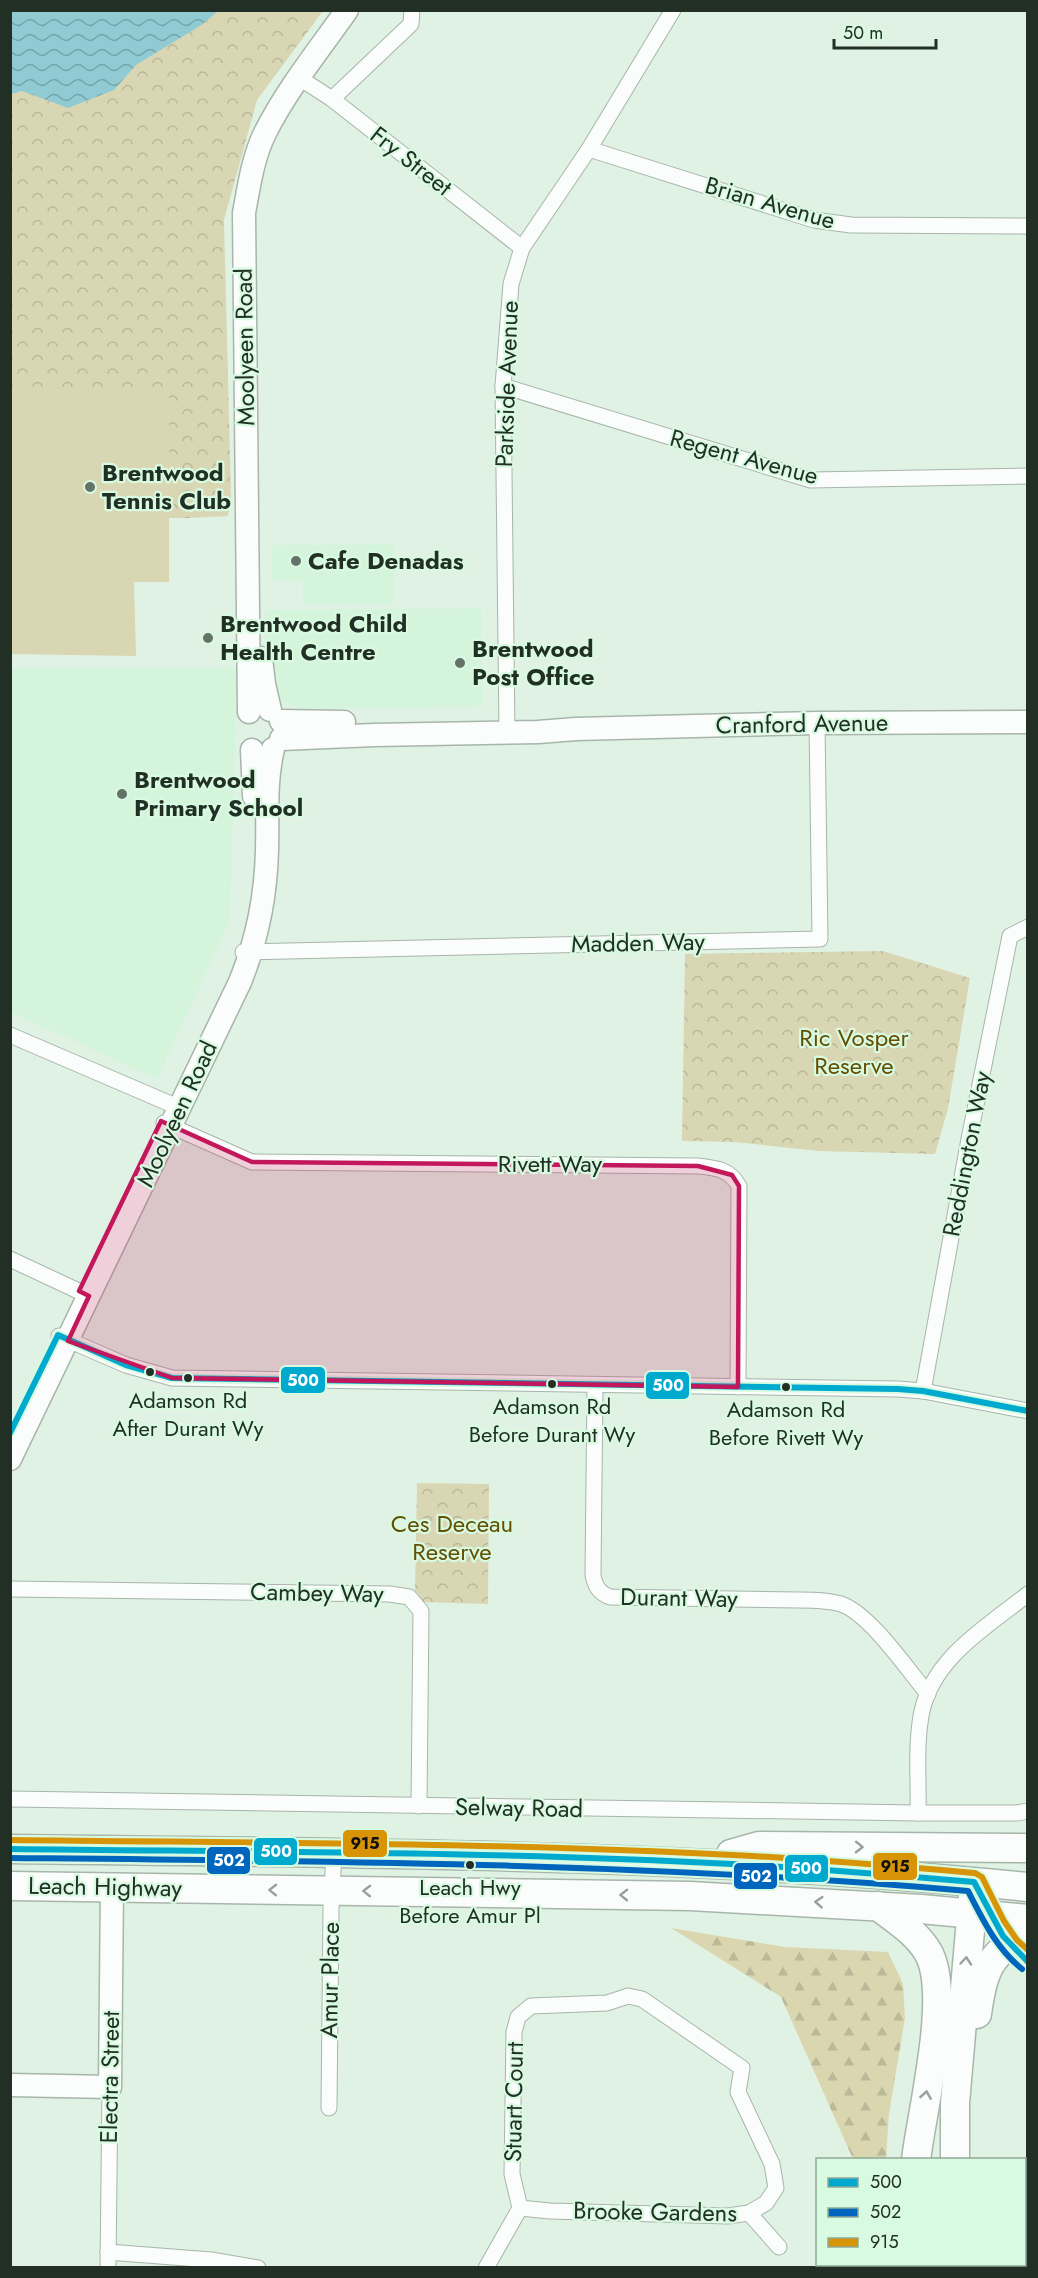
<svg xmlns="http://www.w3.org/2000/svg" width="1038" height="2278" viewBox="0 0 1038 2278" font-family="Jost,sans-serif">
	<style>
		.built { fill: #d5f4dc }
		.forest { fill: url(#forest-firs) }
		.park { fill: url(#park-crowns) }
		.pitch { fill: #d9d6b3 }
		.water { fill: url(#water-waves) }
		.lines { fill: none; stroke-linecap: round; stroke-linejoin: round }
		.street-casing { stroke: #a7b5aa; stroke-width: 17 }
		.secondary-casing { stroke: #a7b5aa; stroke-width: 25 }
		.highway-casing { stroke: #a7b5aa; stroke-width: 31 }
		.street { stroke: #fafdfb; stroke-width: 15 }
		.secondary { stroke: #fafdfb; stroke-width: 22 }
		.highway { stroke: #fafdfb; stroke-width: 28 }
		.bus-1-casing { stroke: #d8fae1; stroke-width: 10 }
		.bus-2-casing { stroke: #d8fae1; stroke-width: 10 }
		.bus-3-casing { stroke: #d8fae1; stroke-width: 10 }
		.bus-1 { stroke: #00a9ce; stroke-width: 6 }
		.bus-2 { stroke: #0065bd; stroke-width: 6 }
		.bus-3 { stroke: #d79406; stroke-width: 6 }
		.oneway { stroke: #99a09b }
		.marked { fill: #c2185b; fill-opacity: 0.2; stroke: #c2185b; stroke-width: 4.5; stroke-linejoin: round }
		.poi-dot { fill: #647368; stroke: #d8fae1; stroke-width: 2 }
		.bus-dot { fill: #222f25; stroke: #d8fae1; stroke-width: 2 }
		.labels { text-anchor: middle; stroke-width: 4.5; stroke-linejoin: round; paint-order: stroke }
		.bus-label { font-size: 22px; fill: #222f25; stroke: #d8fae1 }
		.street-label { font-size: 24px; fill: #222f25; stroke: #d8fae1 }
		.poi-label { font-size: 24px; font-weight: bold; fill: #222f25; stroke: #d8fae1; text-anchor: start }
		.park-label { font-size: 24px; fill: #654f02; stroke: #d8fae1 }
		.line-badge { stroke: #d8fae1; stroke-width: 2 }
		.badge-label { font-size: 16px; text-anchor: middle; font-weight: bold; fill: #fff }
		.pale-badge-label { font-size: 16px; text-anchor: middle; font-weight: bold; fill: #111 }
	</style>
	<defs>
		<pattern id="forest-firs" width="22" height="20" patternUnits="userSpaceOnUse" patternTransform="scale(1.5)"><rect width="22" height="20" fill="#dad7b0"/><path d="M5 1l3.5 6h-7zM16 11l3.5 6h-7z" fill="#bbb997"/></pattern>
		<pattern id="park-crowns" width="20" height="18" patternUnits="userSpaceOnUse" patternTransform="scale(1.5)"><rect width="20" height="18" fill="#d9d6b3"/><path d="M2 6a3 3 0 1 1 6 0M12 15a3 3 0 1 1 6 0" fill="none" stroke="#bab89a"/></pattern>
		<pattern id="water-waves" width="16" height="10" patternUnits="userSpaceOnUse" patternTransform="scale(1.5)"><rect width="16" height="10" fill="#90cbd4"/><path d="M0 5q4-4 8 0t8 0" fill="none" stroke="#75a5ac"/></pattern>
	</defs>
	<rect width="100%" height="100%" fill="#e0f2e4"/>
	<g class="built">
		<polygon points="394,544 394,604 303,604 303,581 271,580 272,545"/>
		<polygon points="481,608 483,707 299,709 275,696 265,673 265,610"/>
		<polygon points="11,668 237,668 230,920 157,1079 11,1012"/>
	</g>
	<polygon class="forest" points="671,1928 785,1947 888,1952 903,1984 905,2018 889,2114 886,2159 853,2159 781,1997"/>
	<g class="park">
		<polygon points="10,11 323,11 257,100 224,220 231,497 228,516 188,518 11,518"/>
		<polygon points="883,951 970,978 948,1108 935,1154 819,1151 735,1142 682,1141 685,954"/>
		<polygon points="417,1483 489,1484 488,1604 420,1602 420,1596 415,1591"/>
	</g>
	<polygon class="pitch" points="169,390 169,582 134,582 136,656 11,654 11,392"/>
	<polygon class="water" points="10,11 11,10 218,11 203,24 136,65 114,90 68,108 22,91 11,94"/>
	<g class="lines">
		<g class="street-casing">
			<g id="street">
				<polyline points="298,77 332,99 522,248"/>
				<polyline points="332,99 411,24 412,10"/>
				<polyline points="589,149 814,220 851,225 1028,226"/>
				<polyline points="503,386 811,480 1028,476"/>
				<polyline points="507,732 503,386 511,284 522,248 589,149 673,10"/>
				<polyline points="243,952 820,939 817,723"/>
				<polyline points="10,1035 180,1108"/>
				<path d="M164,1123L252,1162L698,1166C717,1168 729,1169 739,1186L738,1387"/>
				<polyline points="10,1259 89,1296"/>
				<polyline points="59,1336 126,1365 172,1378 898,1389 923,1391 1028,1411"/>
				<path d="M595,1386L593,1575C595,1586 599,1593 610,1597L799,1600C813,1600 827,1600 841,1604C870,1614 907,1669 928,1694"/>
				<polyline points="923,1391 969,1139 1010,936 1028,927"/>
				<polyline points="10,1589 390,1594 409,1597 421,1611 419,1806"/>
				<polyline points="10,1799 918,1813 1017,1813 1028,1811"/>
				<path d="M918,1813C919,1780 915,1744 922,1711C934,1657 988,1626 1028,1594"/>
				<polygon points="628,1996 642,1999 742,2068 738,2092 772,2164 776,2188 766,2203 749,2213 728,2216 550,2211 520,2208 512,2174 514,2032 518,2017 531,2006 607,2003"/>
				<polyline points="329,2108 331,1909 334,1853"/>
				<polyline points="749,2213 779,2247"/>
				<polyline points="108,2252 211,2260 258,2268"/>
				<polyline points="108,2268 110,2087"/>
				<polyline points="486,2268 520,2208"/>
			</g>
		</g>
		<g class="secondary-casing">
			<g id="secondary">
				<polyline points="261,658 264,684 270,710"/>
				<path d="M249,712L244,213C249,186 253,157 265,133C287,89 319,50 347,10"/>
				<polyline points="281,721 344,722"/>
				<polyline points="281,739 374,735 538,732 576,729 817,723 1028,722"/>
				<polyline points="252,750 254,796"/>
				<path d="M10,1459L240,982C257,940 266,896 267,850C268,816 265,782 273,749"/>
				<polyline points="10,2085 110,2087 112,1887"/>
			</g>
		</g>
		<g class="highway-casing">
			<g id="highway">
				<path d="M10,1849C350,1853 689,1853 1028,1887"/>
				<polyline points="731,1854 759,1846 1028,1848"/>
				<polyline points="10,1886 690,1896 921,1909 1028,1919"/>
				<path d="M878,1906C896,1920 916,1932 928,1952C952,1994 922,2109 916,2160"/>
				<path d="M977,2014C982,1976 988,1950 1028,1936"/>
				<polyline points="955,2160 955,2103 973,1896"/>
				<polyline points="922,2264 923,2268"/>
				<polyline points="973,2264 974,2268"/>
			</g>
		</g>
		<use href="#street" class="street"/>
		<use href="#secondary" class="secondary"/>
		<use href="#highway" class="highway"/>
		<g class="bus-1-casing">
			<g id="bus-1">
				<polyline points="10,1433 58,1335 126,1365 172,1378 898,1389 923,1391 1028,1411"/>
				<path d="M10,1849C251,1852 492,1851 732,1864C813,1868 894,1875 974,1882L1003,1936L1028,1962"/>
			</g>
		</g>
		<g class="bus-2-casing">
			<path id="bus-2" d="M10,1858C330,1861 649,1863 968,1891C983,1920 996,1948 1022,1969"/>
		</g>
		<g class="bus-3-casing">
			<path id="bus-3" d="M10,1840C251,1843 492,1842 733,1855C814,1859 894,1866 975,1873L982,1877L1004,1921L1017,1940L1028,1950"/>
		</g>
		<use href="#bus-1" class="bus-1"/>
		<use href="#bus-2" class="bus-2"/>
		<use href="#bus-3" class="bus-3"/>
	</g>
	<defs><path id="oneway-chevron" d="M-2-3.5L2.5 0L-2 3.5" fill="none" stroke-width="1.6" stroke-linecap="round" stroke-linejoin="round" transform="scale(1.5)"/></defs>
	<g class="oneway">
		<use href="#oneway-chevron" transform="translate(859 1847) rotate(1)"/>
		<use href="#oneway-chevron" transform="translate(273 1890) rotate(-179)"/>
		<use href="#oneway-chevron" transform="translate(367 1891) rotate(-179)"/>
		<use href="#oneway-chevron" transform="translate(624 1895) rotate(-179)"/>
		<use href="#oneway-chevron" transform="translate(819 1902) rotate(-176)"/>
		<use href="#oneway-chevron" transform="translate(966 1961) rotate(-85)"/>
		<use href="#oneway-chevron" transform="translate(926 2095) rotate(-81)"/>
	</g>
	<path class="marked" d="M161,1121L252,1162L698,1166L732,1175L739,1186L738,1387L172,1378L68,1341L89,1296L79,1291Z"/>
	<g class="poi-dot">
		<circle cx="90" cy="487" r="6"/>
		<circle cx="296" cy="561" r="6"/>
		<circle cx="208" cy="638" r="6"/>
		<circle cx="460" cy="663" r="6"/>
		<circle cx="122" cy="794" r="6"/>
	</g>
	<g class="bus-dot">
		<circle cx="150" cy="1372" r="5"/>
		<circle cx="188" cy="1378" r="5"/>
		<circle cx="552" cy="1384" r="5"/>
		<circle cx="786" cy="1387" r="5"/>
		<circle cx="470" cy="1865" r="5"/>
	</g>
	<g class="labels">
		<g class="bus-label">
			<text x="188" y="1408">Adamson Rd<tspan x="188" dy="28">After Durant Wy</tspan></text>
			<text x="552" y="1414">Adamson Rd<tspan x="552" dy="28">Before Durant Wy</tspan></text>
			<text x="786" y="1417">Adamson Rd<tspan x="786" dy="28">Before Rivett Wy</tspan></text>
			<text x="470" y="1895">Leach Hwy<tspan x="470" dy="28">Before Amur Pl</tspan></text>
		</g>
		<g class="street-label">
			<text transform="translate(411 161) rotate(38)" y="8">Fry Street</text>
			<text transform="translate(770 203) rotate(16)" y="8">Brian Avenue</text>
			<text transform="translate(245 347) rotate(-91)" y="8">Moolyeen Road</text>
			<text transform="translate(507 384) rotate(-88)" y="8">Parkside Avenue</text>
			<text transform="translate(744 457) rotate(15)" y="8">Regent Avenue</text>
			<text transform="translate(802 724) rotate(-1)" y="8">Cranford Avenue</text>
			<text transform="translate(638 943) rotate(-1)" y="8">Madden Way</text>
			<text transform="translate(177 1114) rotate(-65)" y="8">Moolyeen Road</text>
			<text transform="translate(967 1154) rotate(-79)" y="8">Reddington Way</text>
			<text x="550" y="1172">Rivett Way</text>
			<text transform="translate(317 1593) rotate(1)" y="8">Cambey Way</text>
			<text transform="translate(679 1598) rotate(1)" y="8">Durant Way</text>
			<text transform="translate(519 1808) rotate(1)" y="8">Selway Road</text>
			<text transform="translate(105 1887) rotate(1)" y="8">Leach Highway</text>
			<text transform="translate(330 1980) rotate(-89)" y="8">Amur Place</text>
			<text transform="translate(110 2077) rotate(-89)" y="8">Electra Street</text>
			<text transform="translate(514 2102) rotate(-89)" y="8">Stuart Court</text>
			<text transform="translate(655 2212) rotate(1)" y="8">Brooke Gardens</text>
		</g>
		<g class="poi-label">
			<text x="102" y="481">Brentwood<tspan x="102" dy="28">Tennis Club</tspan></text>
			<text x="308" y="569">Cafe Denadas</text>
			<text x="220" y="632">Brentwood Child<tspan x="220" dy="28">Health Centre</tspan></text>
			<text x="472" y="657">Brentwood<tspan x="472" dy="28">Post Office</tspan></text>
			<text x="134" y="788">Brentwood<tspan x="134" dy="28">Primary School</tspan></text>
		</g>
		<g class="park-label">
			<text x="854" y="1046">Ric Vosper<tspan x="854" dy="28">Reserve</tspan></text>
			<text x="452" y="1532">Ces Deceau<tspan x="452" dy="28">Reserve</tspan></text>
		</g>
	</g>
	<g class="line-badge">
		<rect x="280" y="1366" width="46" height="28" rx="6" fill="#00a9ce"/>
		<rect x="645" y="1371" width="45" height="29" rx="6" fill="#00a9ce"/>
		<rect x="342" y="1829" width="46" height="29" rx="6" fill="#d79406"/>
		<rect x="253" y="1837" width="45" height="29" rx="6" fill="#00a9ce"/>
		<rect x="206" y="1846" width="45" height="29" rx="6" fill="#0065bd"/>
		<rect x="872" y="1852" width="46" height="29" rx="6" fill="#d79406"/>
		<rect x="784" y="1854" width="45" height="29" rx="6" fill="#00a9ce"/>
		<rect x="733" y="1862" width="45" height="28" rx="6" fill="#0065bd"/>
	</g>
	<g class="badge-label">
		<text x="303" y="1386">500</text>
		<text x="668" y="1391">500</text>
		<text x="276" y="1857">500</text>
		<text x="229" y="1866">502</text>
		<text x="806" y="1874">500</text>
		<text x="756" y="1882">502</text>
	</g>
	<g class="pale-badge-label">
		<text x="365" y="1849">915</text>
		<text x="895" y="1872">915</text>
	</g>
	<rect width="1038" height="2278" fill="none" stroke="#222f25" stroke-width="24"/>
	<rect x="816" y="2158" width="210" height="108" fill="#d8fae1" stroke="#8fa996" stroke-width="1.5"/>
	<rect x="828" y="2178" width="30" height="9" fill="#00a9ce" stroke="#8fa996" stroke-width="1.5"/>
	<text x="870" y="2188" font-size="18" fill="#222f25">500</text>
	<rect x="828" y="2208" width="30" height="9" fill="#0065bd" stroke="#8fa996" stroke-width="1.5"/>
	<text x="870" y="2218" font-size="18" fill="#222f25">502</text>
	<rect x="828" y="2238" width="30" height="9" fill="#d79406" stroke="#8fa996" stroke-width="1.5"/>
	<text x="870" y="2248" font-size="18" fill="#222f25">915</text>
	<path d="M834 39v9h102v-9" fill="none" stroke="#222f25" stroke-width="3"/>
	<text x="843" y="39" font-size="18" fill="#222f25" stroke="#d8fae1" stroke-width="4.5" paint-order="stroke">50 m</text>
</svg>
